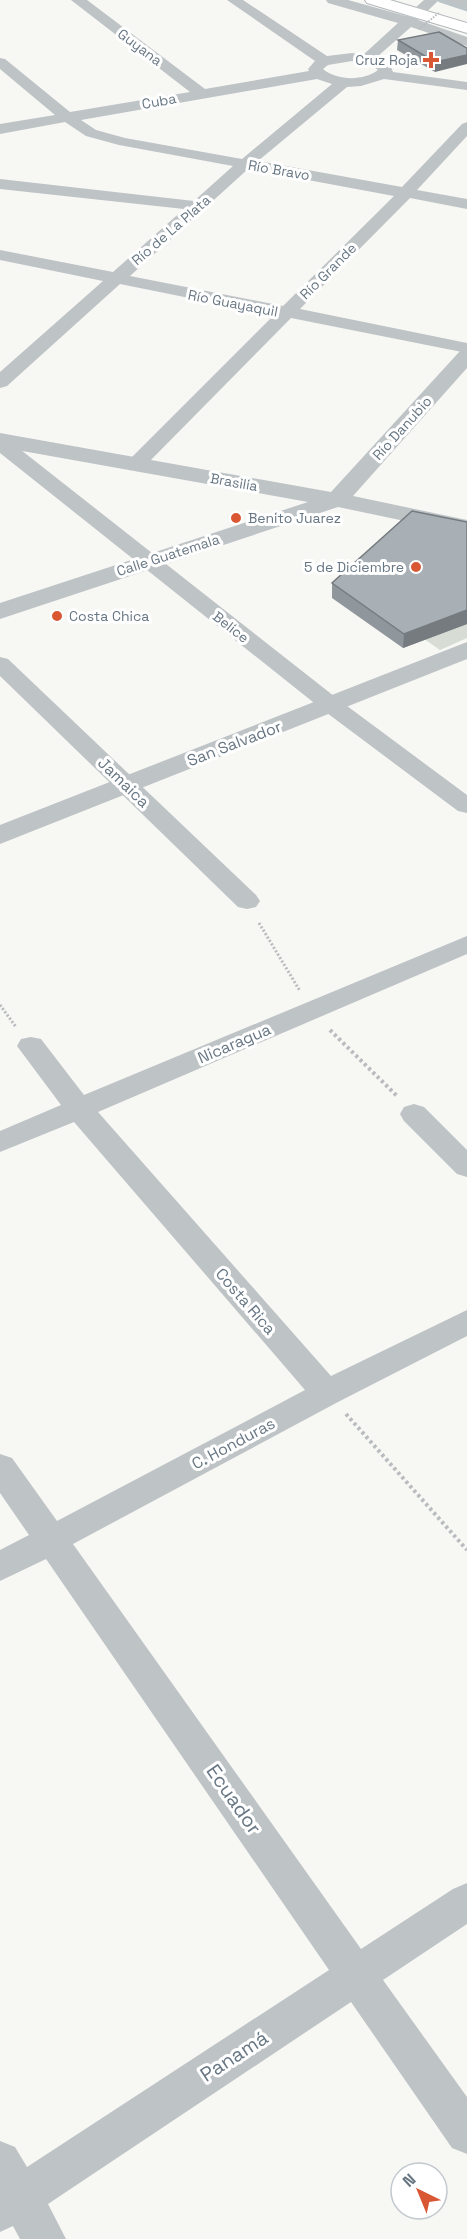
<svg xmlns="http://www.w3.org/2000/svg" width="467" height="2239" viewBox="0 0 467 2239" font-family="'Space Grotesk',sans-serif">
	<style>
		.green { fill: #d7dcd4 }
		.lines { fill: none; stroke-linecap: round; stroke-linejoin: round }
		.stream { stroke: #bac4c9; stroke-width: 4.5 }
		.primary-casing { stroke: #b2b7bb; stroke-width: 2 }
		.path-far1 { stroke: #b9bcbe; stroke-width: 3; stroke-dasharray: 2 2; stroke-linecap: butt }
		.path { stroke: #b9bcbe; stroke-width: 4; stroke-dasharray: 3 3; stroke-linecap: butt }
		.minor { fill: #bec3c6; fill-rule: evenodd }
		.tertiary { fill: #bec3c6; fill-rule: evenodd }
		.primary { fill: #fff; fill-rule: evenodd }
		.path-bridge { stroke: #b9bcbe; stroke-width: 2; stroke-dasharray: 1.5 1.5; stroke-linecap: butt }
		.wall { fill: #90979c }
		.shaded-wall { fill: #767b7f }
		.building { fill: #a8b0b5; stroke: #767b7f; stroke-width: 1.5 }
		.poi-dot { fill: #d95833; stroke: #fff; stroke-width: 2 }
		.labels { text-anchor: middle; stroke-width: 6; stroke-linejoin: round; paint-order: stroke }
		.far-street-label { font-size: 14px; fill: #687784; stroke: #fff }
		.far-poi-label { font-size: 14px; fill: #687784; stroke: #fff; text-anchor: end }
		.street-label { font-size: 16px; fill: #687784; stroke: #fff }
		.near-street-label { font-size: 20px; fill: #687784; stroke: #fff }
	</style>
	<rect width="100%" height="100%" fill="#f7f7f4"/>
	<polygon class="green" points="467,620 467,638 440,650 407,627"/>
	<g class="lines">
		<polyline class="stream" points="440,0 467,9"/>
		<g class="primary-casing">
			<polygon id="primary" points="365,0 390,0 467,23 467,33 367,3"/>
		</g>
		<g class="path-far1">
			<polyline points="259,923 300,991"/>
			<polyline points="0,1005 16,1027"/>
		</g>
		<g class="path">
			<polyline points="330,1030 397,1096"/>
			<polyline points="346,1414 467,1550"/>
		</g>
		<g class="minor">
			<path d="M71,0H87L205,89L309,71L308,69L315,61L227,0H243L327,56L352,53L363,55L398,23L328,3L326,0H348L406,16L424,0H439L418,20L467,37V46L411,27L377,57L390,65L393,72L467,82V90L384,79L361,86L347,87L258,161L402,187L462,124L467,122V136L417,190L467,199V209L410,198L300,309L467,343V353L291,318L143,468H129L126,464L129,460L274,315L120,284L7,386L0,388V372L103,281L0,260V250L113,272L184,209L0,189V179L194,201L233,166L119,145L86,136L65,122L0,134V124L55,115L0,69V58L5,59L70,112L190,92ZM352,61L371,65L378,70C364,81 337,81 323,69L328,65ZM317,79L332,84L242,159L125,138L96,130L81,120ZM248,169L394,196L283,306L130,276Z"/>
			<polygon points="446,0 467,0 467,9 448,3"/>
			<polygon points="0,437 7,439 339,700 467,795 467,813 458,811 323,710 0,453"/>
			<polygon points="0,657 8,659 256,895 260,901 256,907 247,909 238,907 0,676"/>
			<polygon points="467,936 467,954 98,1112 331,1376 467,1310 467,1336 338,1402 73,1544 361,1949 453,1889 467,1883 467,1924 383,1980 467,2097 467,2154 452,2148 351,2002 48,2204 66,2239 20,2239 13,2226 0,2232 0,2141 15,2147 27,2167 329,1970 46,1559 0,1581 0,1550 29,1535 0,1493 0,1454 12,1458 57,1521 305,1390 74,1122 0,1152 0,1131 61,1105 17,1046 21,1039 31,1037 41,1039 84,1095"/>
			<polygon points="414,1104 424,1107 467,1150 467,1177 457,1174 404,1121 400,1114 404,1107"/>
		</g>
		<g class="tertiary">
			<polygon points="467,349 467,368 353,496 467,520 467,534 338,507 0,619 0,603 308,502 0,447 0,433 331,492 460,351"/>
			<polygon points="467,642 467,659 0,844 0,825"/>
		</g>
		<use href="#primary" class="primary"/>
		<polyline class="path-bridge" points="419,29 440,12"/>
	</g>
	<g class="wall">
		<polygon points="439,32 435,72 397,50 398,40"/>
		<polygon points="467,522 467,624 403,648 332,598 332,583"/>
	</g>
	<g class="shaded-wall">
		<polygon points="467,55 467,64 435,72 435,62"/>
		<polygon points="467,610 467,624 403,648 404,634"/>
	</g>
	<g class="building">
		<polygon points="439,32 467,48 467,55 435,62 398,40"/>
		<polygon points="412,511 467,522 467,610 404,634 332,583"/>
	</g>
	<g class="poi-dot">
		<path d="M428 51h6v6h6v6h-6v6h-6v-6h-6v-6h6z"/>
		<circle cx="236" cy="518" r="6"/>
		<circle cx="416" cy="567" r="6"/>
		<circle cx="57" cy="616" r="6"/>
	</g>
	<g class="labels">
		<g class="far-street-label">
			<text transform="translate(140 47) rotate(37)" y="5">Guyana</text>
			<text transform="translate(159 101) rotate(-10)" y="5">Cuba</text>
			<text transform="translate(279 170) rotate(10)" y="5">Río Bravo</text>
			<text transform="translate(171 230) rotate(-41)" y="5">Río de La Plata</text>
			<text transform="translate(328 271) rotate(-45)" y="5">Río Grande</text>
			<text transform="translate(233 303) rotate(11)" y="5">Río Guayaquil</text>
			<text transform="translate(402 428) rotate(-48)" y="5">Río Danubio</text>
			<text transform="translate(234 482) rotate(10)" y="5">Brasilia</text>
			<text transform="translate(168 555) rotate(-18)" y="5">Calle Guatemala</text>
			<text transform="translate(231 627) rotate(38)" y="5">Belice</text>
		</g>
		<g class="far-poi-label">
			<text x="418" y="65">Cruz Roja</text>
			<text x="248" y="523" text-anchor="start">Benito Juarez</text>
			<text x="404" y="572">5 de Diciembre</text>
			<text x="69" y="621" text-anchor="start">Costa Chica</text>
		</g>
		<g class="street-label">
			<text transform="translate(234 743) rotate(-21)" y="6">San Salvador</text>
			<text transform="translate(124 782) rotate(44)" y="6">Jamaica</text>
			<text transform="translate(234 1043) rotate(-23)" y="6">Nicaragua</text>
			<text transform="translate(246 1301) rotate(49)" y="6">Costa Rica</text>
			<text transform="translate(233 1443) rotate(-28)" y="6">C. Honduras</text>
		</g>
		<g class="near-street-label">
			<text transform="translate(234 1799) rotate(55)" y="7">Ecuador</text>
			<text transform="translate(234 2056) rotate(-33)" y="7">Panamá</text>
		</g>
	</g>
	<g transform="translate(419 2191) rotate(317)"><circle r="28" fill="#ffffff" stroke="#c3c9ce" stroke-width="1.5"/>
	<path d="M0-4.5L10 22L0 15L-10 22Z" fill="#d95833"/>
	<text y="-9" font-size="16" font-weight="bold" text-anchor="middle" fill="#687784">N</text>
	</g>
</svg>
